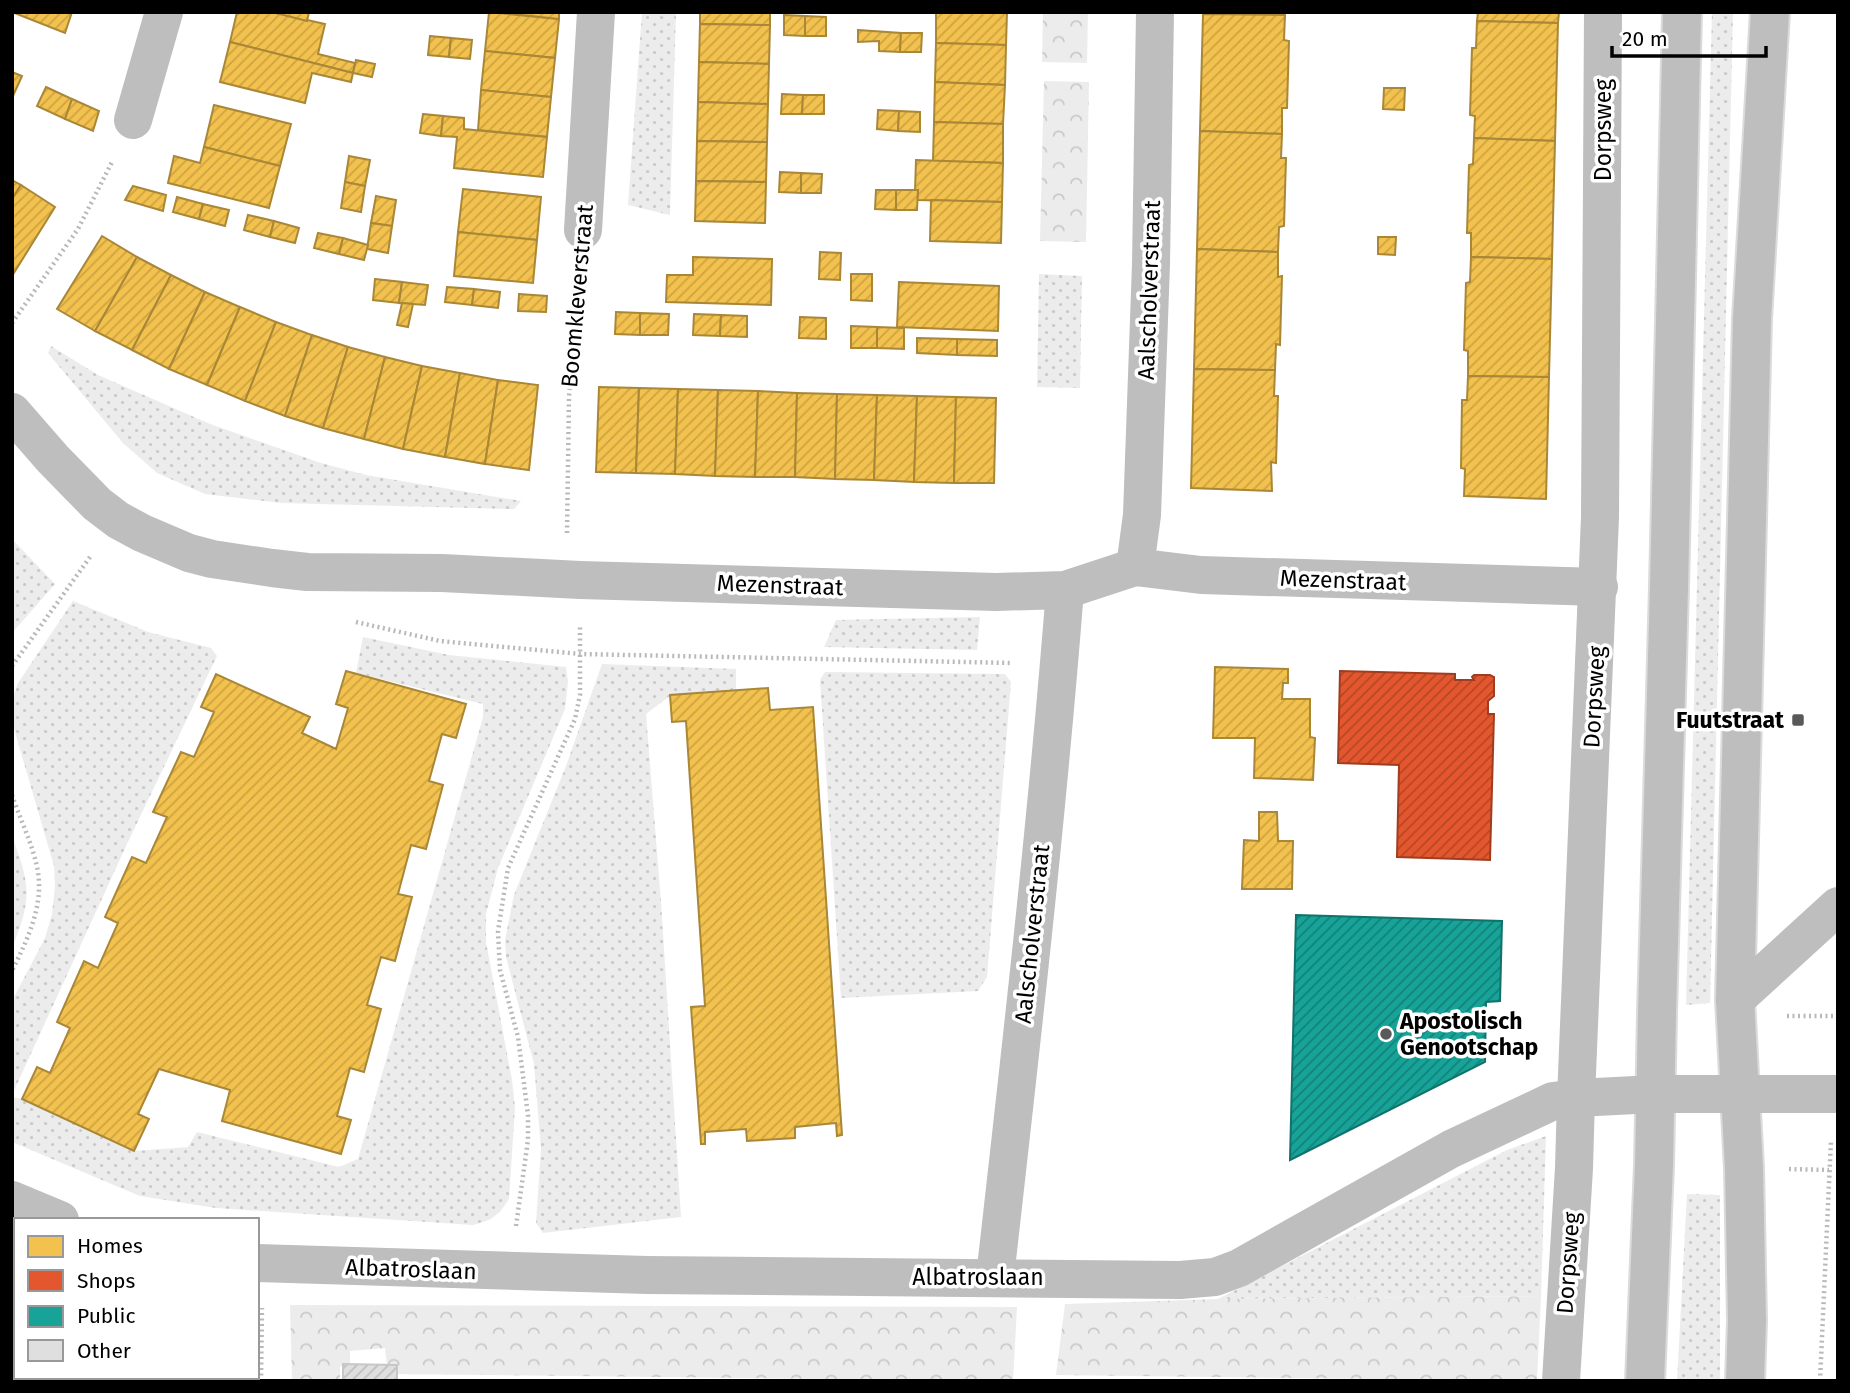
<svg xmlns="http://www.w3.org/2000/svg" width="1850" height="1393" viewBox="0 0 1850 1393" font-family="'Fira Sans',sans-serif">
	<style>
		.grass { fill: url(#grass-dots) }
		.forest { fill: url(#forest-crowns) }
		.homes { fill: url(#homes-hatch); stroke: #a98737; stroke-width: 2 }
		.shops { fill: url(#shops-hatch); stroke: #a03d20; stroke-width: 2 }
		.public { fill: url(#public-hatch); stroke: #10726a; stroke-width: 2 }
		.building { fill: url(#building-hatch); stroke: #c7c7c7; stroke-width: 2 }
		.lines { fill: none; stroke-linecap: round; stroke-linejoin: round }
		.primary-casing { stroke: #dbdbdb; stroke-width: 42 }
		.path { stroke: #b9b9b9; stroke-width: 4.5; stroke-dasharray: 2 3.5; stroke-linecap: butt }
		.minor { stroke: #bebebe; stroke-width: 38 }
		.primary { stroke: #bebebe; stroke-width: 38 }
		.poi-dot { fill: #595959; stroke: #fff; stroke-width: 2.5 }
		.labels { text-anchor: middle; stroke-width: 7; stroke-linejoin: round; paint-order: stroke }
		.street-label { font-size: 23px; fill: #000; stroke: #fff }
		.poi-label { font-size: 23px; font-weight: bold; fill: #000; stroke: #fff; text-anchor: end }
	</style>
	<defs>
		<pattern id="grass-dots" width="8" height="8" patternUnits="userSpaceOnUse" patternTransform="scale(1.75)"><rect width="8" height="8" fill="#ececec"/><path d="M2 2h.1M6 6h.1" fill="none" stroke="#c9c9c9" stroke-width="1.8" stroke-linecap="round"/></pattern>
		<pattern id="forest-crowns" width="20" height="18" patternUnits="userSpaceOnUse" patternTransform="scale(1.75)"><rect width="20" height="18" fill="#ececec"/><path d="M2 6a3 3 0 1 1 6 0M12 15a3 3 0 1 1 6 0" fill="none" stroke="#c9c9c9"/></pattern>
		<pattern id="homes-hatch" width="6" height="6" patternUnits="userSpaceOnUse" patternTransform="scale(1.75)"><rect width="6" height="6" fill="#f2c14e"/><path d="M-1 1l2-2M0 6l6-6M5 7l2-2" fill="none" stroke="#cea442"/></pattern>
		<pattern id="shops-hatch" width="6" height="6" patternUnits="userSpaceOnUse" patternTransform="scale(1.75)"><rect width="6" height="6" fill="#e4572e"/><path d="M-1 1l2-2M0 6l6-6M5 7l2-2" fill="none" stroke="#b64625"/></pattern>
		<pattern id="public-hatch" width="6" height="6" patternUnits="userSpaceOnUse" patternTransform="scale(1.75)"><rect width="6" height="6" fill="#17a398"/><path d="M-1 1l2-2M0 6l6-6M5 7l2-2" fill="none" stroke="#12827a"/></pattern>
		<pattern id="building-hatch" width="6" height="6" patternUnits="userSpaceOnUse" patternTransform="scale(1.75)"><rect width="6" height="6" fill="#dfdfdf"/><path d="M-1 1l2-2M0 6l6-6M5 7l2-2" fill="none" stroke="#bebebe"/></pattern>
	</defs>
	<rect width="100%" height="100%" fill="#fff"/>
	<g class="grass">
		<polygon points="642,12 676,12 670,215 628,205"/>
		<polygon points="1712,12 1733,12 1710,1003 1686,1005"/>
		<polygon points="1039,274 1082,276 1080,388 1037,387"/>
		<polygon points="51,346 98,375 210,424 321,463 366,475 521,501 514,509 282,503 205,494 157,473 123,443 48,353"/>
		<polygon points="12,539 55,584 12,633"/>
		<polygon points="73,601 148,632 211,648 217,656 127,844 12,1095 12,1001 45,938 52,914 55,886 54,866 12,722 13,697 18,683"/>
		<polygon points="980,617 977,650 824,647 836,620"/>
		<polygon points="363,637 449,655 566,667 568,682 565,709 498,868 486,914 486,942 512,1080 515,1107 509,1199 500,1212 489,1220 473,1225 216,1208 140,1196 12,1142 12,1097 22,1099 135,1151 188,1147 197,1132 339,1167 358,1159 483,717 483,704 356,673"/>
		<polygon points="602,664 736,669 736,690 671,695 646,714 661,902 681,1217 543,1233 536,1223 541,1149 534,1064 506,957 505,940 514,895 566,766"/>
		<polygon points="825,672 1005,674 1011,682 987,977 978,991 841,998 820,680"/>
		<path d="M12,835C17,851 24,867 26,884C29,906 20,928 12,948Z"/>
		<polygon points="1546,1136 1541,1296 1218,1299 1507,1150"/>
		<polygon points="1687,1194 1720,1195 1720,1381 1677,1381"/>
	</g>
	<g class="forest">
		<polygon points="1043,12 1088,12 1087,63 1042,62"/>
		<polygon points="1044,81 1089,82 1086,242 1040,241"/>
		<polygon points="1541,1296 1537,1381 1056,1375 1065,1304 1218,1299"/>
		<polygon points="290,1305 1017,1307 1013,1381 388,1374 385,1348 350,1351 350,1370 340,1366 340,1381 292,1381"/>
	</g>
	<g class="homes">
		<polygon points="12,12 72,12 65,33"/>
		<polygon points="237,12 272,12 325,24 318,54 355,63 353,73 230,42"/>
		<polygon points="272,12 309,12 307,21"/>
		<polygon points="489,12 559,19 555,58 485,51"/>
		<polygon points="493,12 559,12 559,19"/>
		<polygon points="700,12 770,12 770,25 700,24"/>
		<polygon points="936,12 1007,12 1006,45 936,43"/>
		<polygon points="1203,12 1285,12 1285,15 1203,14"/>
		<polygon points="1478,12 1559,12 1558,23 1477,21"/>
		<polygon points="1203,14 1285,15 1284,40 1289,41 1287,108 1282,108 1282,134 1200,131"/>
		<polygon points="784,15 805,16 805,36 784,35"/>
		<polygon points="805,16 826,17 826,36 805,36"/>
		<polygon points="1477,21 1558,23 1555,141 1474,138 1475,116 1470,115 1472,48 1476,48"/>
		<polygon points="700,24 770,25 769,64 699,62"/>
		<polygon points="858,30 901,33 900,52 879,51 879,41 858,42"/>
		<polygon points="901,33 922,33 921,52 900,52"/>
		<polygon points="430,36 451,38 449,57 428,55"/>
		<polygon points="451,38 472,40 470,59 449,57"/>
		<polygon points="230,42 353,73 351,82 312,73 305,103 220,82"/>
		<polygon points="936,43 1006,45 1005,85 935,82"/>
		<polygon points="485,51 555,58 551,97 481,90"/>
		<polygon points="356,60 375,64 372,77 353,73"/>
		<polygon points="699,62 769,64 768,104 698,102"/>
		<polygon points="12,72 22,76 13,96 12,95"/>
		<polygon points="935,82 1005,85 1003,124 934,122"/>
		<polygon points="46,87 72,99 65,119 37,106"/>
		<polygon points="1384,88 1405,88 1404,110 1383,109"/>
		<polygon points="481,90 551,97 547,137 478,130"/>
		<polygon points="782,94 803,95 802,114 781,114"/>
		<polygon points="803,95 824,95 824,114 802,114"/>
		<polygon points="72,99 99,111 93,131 65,119"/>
		<polygon points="698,102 768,104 767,142 697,141"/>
		<polygon points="214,105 291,124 280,166 204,147"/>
		<polygon points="878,110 899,111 898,131 877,129"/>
		<polygon points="899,111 920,112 920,132 898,131"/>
		<polygon points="423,114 443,116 441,136 420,133"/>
		<polygon points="443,116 464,118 464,129 547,137 543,177 454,168 457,137 441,136"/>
		<polygon points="934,122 1003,124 1003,163 933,161"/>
		<polygon points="1200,131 1282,134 1281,158 1286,158 1284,226 1279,227 1278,252 1197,249"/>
		<polygon points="1474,138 1555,141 1552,259 1471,257 1471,233 1467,233 1469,165 1473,164"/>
		<polygon points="697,141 767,142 766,182 696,181"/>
		<polygon points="204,147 280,166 269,208 168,183 174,156 200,163"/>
		<polygon points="349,156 370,160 365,186 345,182"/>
		<polygon points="916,160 1003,163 1002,202 917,200 918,190 915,191"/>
		<polygon points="780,172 801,173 801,193 779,192"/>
		<polygon points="801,173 822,174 821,193 801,193"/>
		<polygon points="12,180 21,185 12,199"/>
		<polygon points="696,181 766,182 765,223 695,221"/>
		<polygon points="345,182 365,186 361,212 341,208"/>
		<polygon points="21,185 55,207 12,276 12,199"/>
		<polygon points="133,186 166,195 163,211 125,200"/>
		<polygon points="463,189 541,197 537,240 458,232"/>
		<polygon points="876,190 896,190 896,210 875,209"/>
		<polygon points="896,190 918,190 917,210 896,210"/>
		<polygon points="376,196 396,200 392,226 371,223"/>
		<polygon points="177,197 203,204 199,219 173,212"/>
		<polygon points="931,200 1002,202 1001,243 930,241"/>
		<polygon points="203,204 229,210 225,226 199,219"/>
		<polygon points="248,215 274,221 270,237 244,230"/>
		<polygon points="274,221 299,228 295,243 270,237"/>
		<polygon points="371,223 392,226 388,253 367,249"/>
		<polygon points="458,232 537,240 533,283 454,276"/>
		<polygon points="318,233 343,238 339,254 314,248"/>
		<polygon points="102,236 137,257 95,331 57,309"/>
		<polygon points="1378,237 1396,237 1395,255 1378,254"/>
		<polygon points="343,238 368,245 364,260 339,254"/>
		<polygon points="1197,249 1278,252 1278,277 1282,276 1280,345 1276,344 1275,370 1194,369"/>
		<polygon points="820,252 841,253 840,280 819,279"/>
		<polygon points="137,257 171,275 132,350 95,331"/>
		<polygon points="693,257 772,259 771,305 666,302 667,275 693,275"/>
		<polygon points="1471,257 1552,259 1549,377 1468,376 1468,351 1464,350 1466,283 1470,282"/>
		<polygon points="851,274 872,274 872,301 851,300"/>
		<polygon points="171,275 205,292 169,369 132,350"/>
		<polygon points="375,279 402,282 399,303 373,300"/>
		<polygon points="402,282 428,285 425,305 399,303"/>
		<polygon points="899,282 999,286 998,331 897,327"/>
		<polygon points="447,287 474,289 472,305 445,302"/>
		<polygon points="474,289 500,292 498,308 472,305"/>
		<polygon points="205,292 240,307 207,385 169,369"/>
		<polygon points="519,294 547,296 546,312 518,311"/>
		<polygon points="402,303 413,304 408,327 397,325"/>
		<polygon points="240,307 276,322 245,401 207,385"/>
		<polygon points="616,312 640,313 640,335 615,334"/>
		<polygon points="640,313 669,314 668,335 640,335"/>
		<polygon points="694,314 721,315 720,336 693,335"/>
		<polygon points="721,315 747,316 747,337 720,336"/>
		<polygon points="800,317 826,318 826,339 799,338"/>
		<polygon points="276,322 312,335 285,416 245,401"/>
		<polygon points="851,326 877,327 877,348 851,348"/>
		<polygon points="877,327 904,328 904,349 877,348"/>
		<polygon points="312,335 348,347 323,428 285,416"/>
		<polygon points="917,338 957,339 957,355 917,353"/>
		<polygon points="957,339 997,340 997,356 957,355"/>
		<polygon points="348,347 385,357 364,439 323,428"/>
		<polygon points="385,357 422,366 403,449 364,439"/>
		<polygon points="422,366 460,373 445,457 403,449"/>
		<polygon points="1194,369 1275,370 1274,396 1278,396 1276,463 1271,462 1272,491 1191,488"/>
		<polygon points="460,373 498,380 485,464 445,457"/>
		<polygon points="1468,376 1549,377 1546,499 1464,496 1465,469 1461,468 1462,400 1467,400"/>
		<polygon points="498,380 538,385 529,470 485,464"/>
		<polygon points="599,387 639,388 636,473 596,472"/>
		<polygon points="639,388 678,389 675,474 636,473"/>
		<polygon points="678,389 718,390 715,476 675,474"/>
		<polygon points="718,390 758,391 755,477 715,476"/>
		<polygon points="758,391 797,393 795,477 755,477"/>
		<polygon points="797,393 837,394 835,479 795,477"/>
		<polygon points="837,394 877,395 874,480 835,479"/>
		<polygon points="877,395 917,396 914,482 874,480"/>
		<polygon points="917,396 956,397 954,483 914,482"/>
		<polygon points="956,397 996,398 994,483 954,483"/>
		<polygon points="1215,667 1288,669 1288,683 1283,683 1282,699 1310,699 1310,737 1315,738 1313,780 1254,778 1255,738 1213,738"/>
		<polygon points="346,671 466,704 456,738 442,734 429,781 443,785 426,849 411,845 398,894 412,897 395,961 381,957 367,1005 381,1009 364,1072 350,1068 337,1116 351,1120 341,1154 222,1121 230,1090 159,1069 138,1114 149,1119 134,1151 22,1099 37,1067 50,1073 70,1028 57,1022 84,961 98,968 118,923 105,917 132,857 146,863 167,817 153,812 181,752 194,757 214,712 201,707 216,674 310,717 302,733 336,749 348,708 336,704"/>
		<polygon points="768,688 770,710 813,707 842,1135 837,1136 836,1123 795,1127 795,1138 747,1141 746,1129 705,1132 705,1144 701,1144 691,1007 705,1006 686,721 672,722 670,695"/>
		<polygon points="1259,812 1277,812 1278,841 1293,841 1292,889 1242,889 1244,840 1259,841"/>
		<rect x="59" y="1377" width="131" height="4"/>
	</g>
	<polygon class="shops" points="1340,671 1455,674 1455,680 1474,680 1472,677 1474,675 1490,675 1494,677 1494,696 1488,701 1488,714 1494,714 1490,860 1397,857 1399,765 1338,763"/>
	<polygon class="public" points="1296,915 1502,921 1500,1001 1486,1002 1485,1062 1290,1160"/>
	<polygon class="building" points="343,1364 397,1365 397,1381 343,1381"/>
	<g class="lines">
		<g class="primary-casing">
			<g id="primary">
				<polyline points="1645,1381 1654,1165 1657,1013 1669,587 1682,12"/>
				<polyline points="1745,1381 1747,1321 1744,1168 1735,1000 1752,319 1770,12"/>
			</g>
		</g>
		<g class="path">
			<polyline points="12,323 78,229 112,162"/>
			<polyline points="567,533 569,397 579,276"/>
			<polyline points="356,622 440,641 580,654 1013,663"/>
			<polyline points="12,666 90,557"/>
			<path d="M12,795C20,819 32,843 37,867C45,904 28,938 12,971"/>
			<polyline points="1787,1016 1838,1016"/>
			<polyline points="1789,1169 1829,1170"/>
			<polyline points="516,1226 528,1140 528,1115 518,1037 500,970 498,931 508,868 575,719 580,695 580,624"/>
			<polyline points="261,1381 262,1308"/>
			<polyline points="1820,1381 1831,1140"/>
		</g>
		<g class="minor">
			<polyline points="133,120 164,12"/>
			<polyline points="583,230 596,12"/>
			<polyline points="12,412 53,459 97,504 118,520 142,533 189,553 212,559 272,568 307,572 442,573 580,580 996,592 1065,590 1135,567 1201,575 1599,587"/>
			<polyline points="1135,567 1142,515 1151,264 1155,12"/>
			<polyline points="1735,1000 1838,906"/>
			<polyline points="12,1200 60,1220"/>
			<polyline points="257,1263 647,1275 1180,1280 1215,1277 1239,1268 1451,1149 1553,1101 1576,1098 1655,1094 1838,1094"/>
			<path d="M995,1277C1021,1048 1047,819 1065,590"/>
			<polyline points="1561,1381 1574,1168 1576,1098 1600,517 1603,12"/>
		</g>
		<use href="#primary" class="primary"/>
	</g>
	<g class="poi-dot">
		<rect x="1791" y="713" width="14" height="14" rx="3.5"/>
		<circle cx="1386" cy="1034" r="7"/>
	</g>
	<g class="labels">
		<g class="street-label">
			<text transform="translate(1603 130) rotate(-90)" y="8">Dorpsweg</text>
			<text transform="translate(1149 290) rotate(-88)" y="8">Aalscholverstraat</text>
			<text transform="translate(577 296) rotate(-85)" y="8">Boomkleverstraat</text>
			<text transform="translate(1343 580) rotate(2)" y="8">Mezenstraat</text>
			<text transform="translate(780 585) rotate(2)" y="8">Mezenstraat</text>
			<text transform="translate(1594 697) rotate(-87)" y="8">Dorpsweg</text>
			<text transform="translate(1032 934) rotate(-84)" y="8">Aalscholverstraat</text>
			<text transform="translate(1568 1263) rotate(-86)" y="8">Dorpsweg</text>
			<text transform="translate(411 1269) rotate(2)" y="8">Albatroslaan</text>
			<text x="978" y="1285">Albatroslaan</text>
		</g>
		<g class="poi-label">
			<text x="1784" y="728">Fuutstraat</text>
			<text x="1400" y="1029" text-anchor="start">Apostolisch<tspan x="1400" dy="26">Genootschap</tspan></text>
		</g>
	</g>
	<rect width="1850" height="1393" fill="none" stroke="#000000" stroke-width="28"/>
	<rect x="14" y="1218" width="245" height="161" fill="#ffffff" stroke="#999999" stroke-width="2"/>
	<rect x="28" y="1236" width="35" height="21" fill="#f2c14e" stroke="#999999" stroke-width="2"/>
	<text x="77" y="1253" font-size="21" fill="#000000">Homes</text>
	<rect x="28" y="1270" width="35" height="21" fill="#e4572e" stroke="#999999" stroke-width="2"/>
	<text x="77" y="1288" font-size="21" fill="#000000">Shops</text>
	<rect x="28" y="1306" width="35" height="21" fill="#17a398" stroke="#999999" stroke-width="2"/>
	<text x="77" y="1323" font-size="21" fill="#000000">Public</text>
	<rect x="28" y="1340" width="35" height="21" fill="#dfdfdf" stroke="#999999" stroke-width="2"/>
	<text x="77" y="1358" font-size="21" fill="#000000">Other</text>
	<path d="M1612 46v10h154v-10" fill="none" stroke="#000000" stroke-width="3.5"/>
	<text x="1622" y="46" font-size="21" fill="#000000" stroke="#ffffff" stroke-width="5" paint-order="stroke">20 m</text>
</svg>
